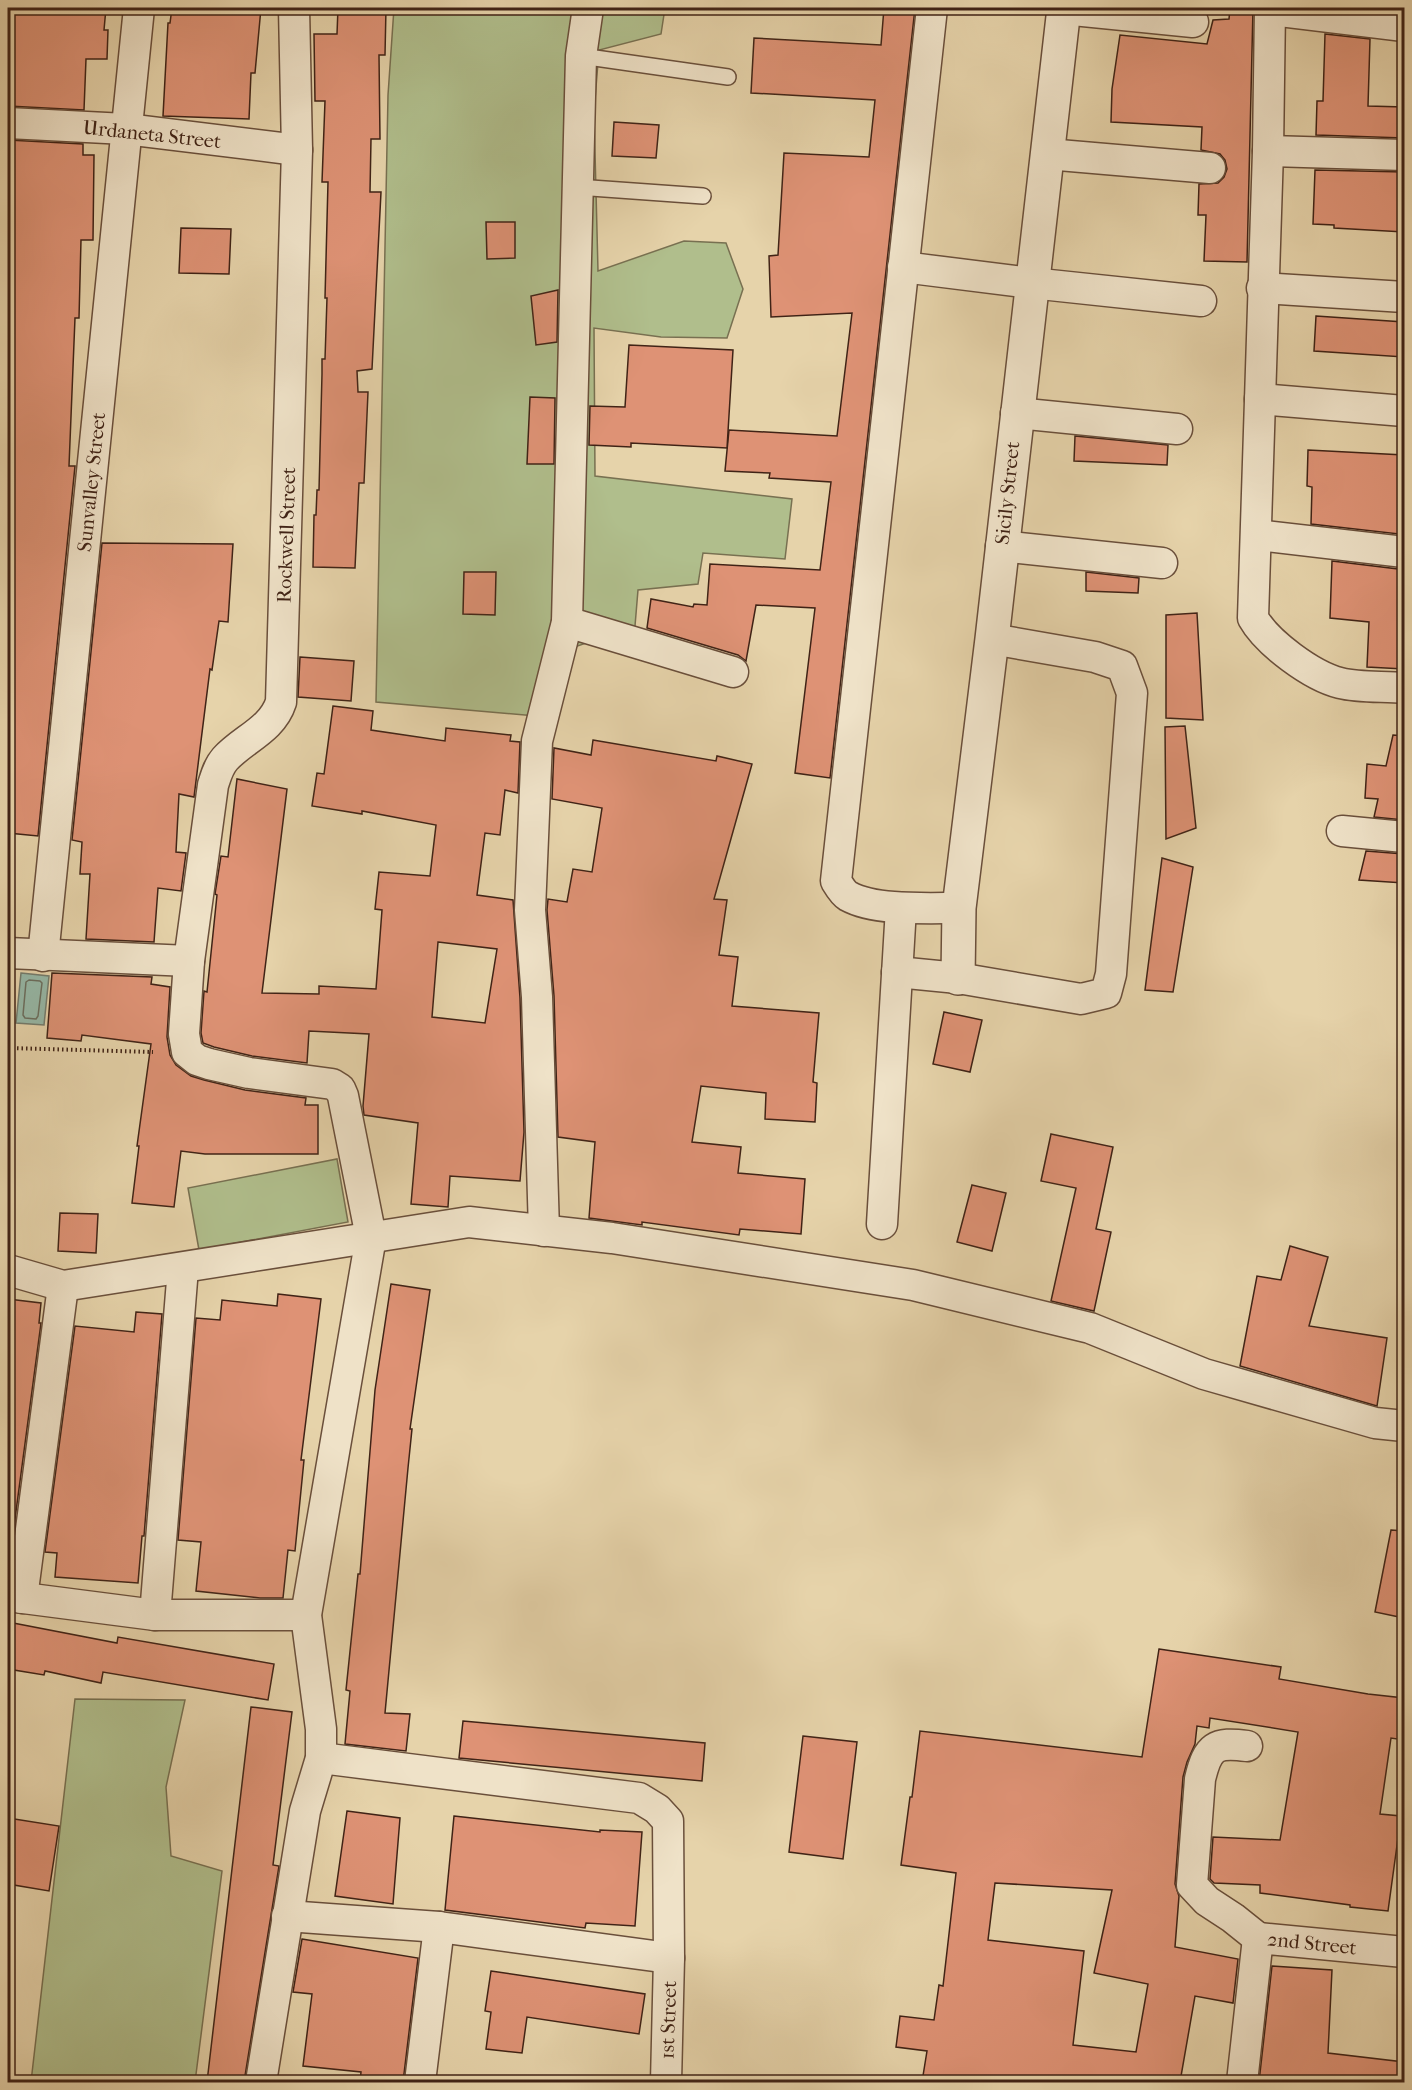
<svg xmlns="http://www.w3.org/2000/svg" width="1412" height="2090" viewBox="0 0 1412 2090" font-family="'IM FELL French Canon',serif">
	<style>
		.green { fill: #b0be8c; stroke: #787051; stroke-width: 1.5 }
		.water { fill: #96b8a7; stroke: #747c6d; stroke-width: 1.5 }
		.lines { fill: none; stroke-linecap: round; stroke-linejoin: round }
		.shore { stroke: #6b6e5e; stroke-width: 1.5 }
		.building { fill: #de9275; stroke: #402316; stroke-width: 1.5; fill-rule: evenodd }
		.service-casing { stroke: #6a4f3b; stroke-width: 18 }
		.minor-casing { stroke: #6a4f3b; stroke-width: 33 }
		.tertiary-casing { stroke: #6a4f3b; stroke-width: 36 }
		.path { stroke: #402316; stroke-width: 4; stroke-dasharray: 1.5 3; stroke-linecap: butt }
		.service { stroke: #efe2c8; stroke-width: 15 }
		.minor { stroke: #efe2c8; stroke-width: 30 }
		.tertiary { stroke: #efe2c8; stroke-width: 33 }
		.labels { text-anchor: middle; stroke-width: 4.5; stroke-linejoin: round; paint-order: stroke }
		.street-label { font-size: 20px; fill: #402316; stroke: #efe2c8 }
	</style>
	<rect width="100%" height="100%" fill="#e6d3aa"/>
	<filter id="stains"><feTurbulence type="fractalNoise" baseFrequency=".00333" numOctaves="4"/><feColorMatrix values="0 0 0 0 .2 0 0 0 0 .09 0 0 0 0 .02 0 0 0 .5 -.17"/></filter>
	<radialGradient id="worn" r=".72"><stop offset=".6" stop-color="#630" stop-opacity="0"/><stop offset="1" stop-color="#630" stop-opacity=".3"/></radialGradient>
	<g class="green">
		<polygon points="394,8 665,8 661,34 599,50 594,112 598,271 684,241 726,243 743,289 727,338 661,337 594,328 595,476 792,499 785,559 703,553 698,584 638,590 635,626 563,651 536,716 376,702 388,95"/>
		<polygon points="337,1159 348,1222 199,1250 188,1188"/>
		<polygon points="75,1699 185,1700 166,1787 171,1856 222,1871 195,2082 31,2082"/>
	</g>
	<polygon class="water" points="21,973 49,976 44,1025 16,1023"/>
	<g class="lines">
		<polygon class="shore" points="29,980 40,981 42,983 38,1016 36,1019 25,1018 23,1015 26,982"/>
	</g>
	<g class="building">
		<polygon points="11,8 106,8 104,30 108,30 107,59 86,59 84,110 8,106 8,25 10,25"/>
		<polygon points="172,8 261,8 255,73 251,73 249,119 163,116 168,23 170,23"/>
		<polygon points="338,8 386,8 385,55 379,55 380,139 371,139 370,192 381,192 372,369 357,371 358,392 368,392 364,483 359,483 355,568 313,567 314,515 316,515 317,490 319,490 322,374 322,359 325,359 327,298 325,298 328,182 322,182 325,101 315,101 314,34 337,34"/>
		<polygon points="884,8 915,8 830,778 795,773 815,608 756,605 746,661 738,655 647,628 651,599 693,607 694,604 707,605 710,564 820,570 831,482 769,478 770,473 725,471 729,430 837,436 852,313 771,317 769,256 778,255 784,153 869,157 875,100 751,93 754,38 881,45"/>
		<polygon points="1230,8 1253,8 1247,262 1204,261 1206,215 1198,215 1199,184 1218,183 1224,177 1227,169 1225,160 1220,154 1201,150 1202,127 1111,122 1112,89 1120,35 1207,44 1213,20 1229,19"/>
		<polygon points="1325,34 1370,39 1368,106 1404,107 1404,138 1316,135 1317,101 1323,101"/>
		<polygon points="614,122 659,125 656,158 612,156"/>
		<polygon points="8,140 83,144 83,155 94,155 93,240 81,240 79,318 75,318 69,466 75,466 38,836 8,833 8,584 13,490 8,490"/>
		<polygon points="1315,170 1404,172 1404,232 1334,228 1334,225 1313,224"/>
		<polygon points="486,222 515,222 515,258 487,259"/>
		<polygon points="181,228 231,229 229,274 179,273"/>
		<polygon points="558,290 557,342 536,345 531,296"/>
		<polygon points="1316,316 1404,322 1404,357 1314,351"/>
		<polygon points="629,345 733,350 727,448 631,443 631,447 589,445 590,406 625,407"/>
		<polygon points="530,397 555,398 554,464 527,464"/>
		<polygon points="1075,436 1168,445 1167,465 1074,461"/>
		<polygon points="1308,450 1404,455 1404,491 1401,491 1399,534 1311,524 1312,487 1307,486"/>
		<polygon points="102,543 233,544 228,622 219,621 212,670 210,669 194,797 179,794 176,852 186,853 181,891 158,888 154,942 86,939 90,874 80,874 82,842 72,840"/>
		<polygon points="1332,561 1398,569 1398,586 1404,588 1404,669 1367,667 1369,622 1330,618"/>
		<polygon points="464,572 496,572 495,615 463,614"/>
		<polygon points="1086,572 1139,578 1138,593 1086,591"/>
		<polygon points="1197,613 1203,720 1166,718 1166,615"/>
		<polygon points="300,657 354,661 351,701 298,697"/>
		<path d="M333,706L373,711L371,730L445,741L446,728L511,735L510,741L520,742L518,793L505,790L500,835L485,833L477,895L513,900L520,998L524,1132L520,1181L450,1176L448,1207L411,1204L418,1123L364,1115L363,1106L369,1034L309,1031L307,1063L252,1056L214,1047L203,1043L201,1033L204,991L207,992L217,895L215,894L221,856L228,857L237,779L287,789L262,993L319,994V986L376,989L382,910L375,909L379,872L430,876L436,825L362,811V814L312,806L317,773L324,774ZM438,942L497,949L485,1023L432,1017Z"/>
		<polygon points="1185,726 1196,828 1166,839 1165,727"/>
		<polygon points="1393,735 1404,736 1404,820 1374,817 1378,799 1365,798 1367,764 1386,766"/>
		<polygon points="593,740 716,761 717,756 752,764 714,899 727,900 719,955 738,957 732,1006 819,1013 813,1082 817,1083 815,1122 765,1119 766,1093 701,1086 692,1142 741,1147 738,1173 805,1179 801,1234 740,1229 739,1235 642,1222 642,1225 589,1218 595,1142 558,1137 554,996 547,910 548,899 567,902 573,869 592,872 602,808 552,799 554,748 591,755"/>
		<polygon points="1366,851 1404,854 1404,883 1359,880"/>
		<polygon points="1162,858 1193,867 1173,992 1145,990"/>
		<polygon points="52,973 152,977 151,984 170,987 167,1037 170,1055 176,1065 191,1076 204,1080 245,1090 306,1098 305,1105 318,1105 318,1154 205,1154 181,1151 174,1207 132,1203 139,1146 137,1146 151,1044 82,1035 81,1041 47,1038"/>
		<polygon points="944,1012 982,1020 970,1072 933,1064"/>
		<polygon points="1051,1134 1113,1147 1096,1229 1111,1232 1094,1311 1051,1301 1076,1188 1041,1181"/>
		<polygon points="972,1185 1006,1193 992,1251 957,1242"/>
		<polygon points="60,1213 98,1214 96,1253 58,1251"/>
		<polygon points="1290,1246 1328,1257 1309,1326 1387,1338 1377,1406 1240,1366 1257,1276 1281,1280"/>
		<polygon points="391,1284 430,1290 410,1429 412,1429 408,1468 385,1713 410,1714 406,1751 345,1744 350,1691 346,1690 358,1574 360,1574 375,1390"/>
		<polygon points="278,1294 321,1299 301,1460 304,1460 295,1551 288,1550 283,1598 260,1598 196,1591 201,1542 178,1540 196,1318 220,1320 222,1300 277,1306"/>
		<polygon points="8,1299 41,1303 39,1323 41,1323 11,1549 8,1549"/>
		<polygon points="136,1312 162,1314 144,1536 142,1536 138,1583 55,1577 57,1553 45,1552 75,1326 134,1332"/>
		<polygon points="1391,1530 1404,1531 1404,1618 1375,1612"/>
		<polygon points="8,1622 117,1643 118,1637 274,1664 268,1700 103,1672 101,1683 45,1671 44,1675 8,1669"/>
		<path d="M1159,1649L1281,1667L1279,1679L1368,1694L1404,1698V1740L1391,1738L1380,1814L1401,1816L1388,1911L1350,1907V1905L1260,1893V1885L1214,1883L1210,1879L1213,1837L1280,1840L1298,1732L1210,1718L1209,1728L1197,1726L1195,1744L1187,1762L1183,1777L1175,1884L1179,1896L1175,1947L1238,1959L1233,2003L1195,1996L1180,2082H922L927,2051L896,2047L900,2016L934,2020L939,1985L943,1986L956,1873L901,1865L910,1797H912L920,1731L1142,1757ZM995,1883L1112,1890L1094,1973L1148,1984L1136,2052L1073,2045L1084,1951L988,1940Z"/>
		<polygon points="251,1707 292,1712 273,1865 279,1866 244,2082 207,2082"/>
		<polygon points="463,1721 705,1743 702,1781 459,1758"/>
		<polygon points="803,1736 857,1742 843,1859 789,1852"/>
		<polygon points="347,1811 400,1818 393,1904 335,1896"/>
		<polygon points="454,1816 600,1832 600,1830 642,1832 635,1926 586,1923 585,1928 445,1910"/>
		<polygon points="8,1818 59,1826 49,1891 8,1884"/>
		<polygon points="302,1939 418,1958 403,2082 360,2082 361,2072 303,2066 312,1994 293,1992"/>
		<polygon points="1272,1966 1332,1970 1328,2053 1404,2062 1404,2082 1259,2082"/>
		<polygon points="491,1971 645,1994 639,2034 527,2017 522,2053 486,2049 491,2012 485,2011"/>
	</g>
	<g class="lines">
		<g class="service-casing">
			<g id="service">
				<polyline points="581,56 728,77"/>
				<polyline points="577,187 703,196"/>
			</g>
		</g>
		<g class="minor-casing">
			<g id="minor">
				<path d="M932,8L836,881C839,886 843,893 848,896C875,911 927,908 959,908"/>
				<path d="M1270,8L1268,151L1253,618C1267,643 1312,676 1340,683C1360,688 1384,686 1404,688"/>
				<polyline points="1063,9 1193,22"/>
				<polyline points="1270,10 1404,26"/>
				<polyline points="8,123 126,129 297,150"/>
				<polyline points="1268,151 1404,155"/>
				<polyline points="1047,154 1210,168"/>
				<polyline points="903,267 1031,283 1201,301"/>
				<polyline points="1262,288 1404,297"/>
				<polyline points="1260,399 1404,411"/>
				<polyline points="1016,413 1177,429"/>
				<polyline points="1257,535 1404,552"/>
				<polyline points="1001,546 1162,563"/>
				<polyline points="567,622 733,672"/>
				<polyline points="1342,831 1404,837"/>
				<polyline points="8,953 189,961"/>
				<polyline points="43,956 139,8"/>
				<polyline points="897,972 958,978 1081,999 1106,993 1111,974 1132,693 1122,666 1095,657 992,639"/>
				<polyline points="882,1224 901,908"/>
				<polyline points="544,1231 537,997 530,910 537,741 567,622 581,56 588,8"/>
				<polyline points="8,1270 63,1286 469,1222 612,1238 913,1285 1090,1328 1204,1374 1375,1423 1404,1426"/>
				<polyline points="8,1596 155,1615 306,1615"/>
				<polyline points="22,1598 63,1286"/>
				<polyline points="155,1615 183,1268"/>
				<path d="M1247,1746C1215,1742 1208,1746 1200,1779L1192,1885L1207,1901L1233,1918L1258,1938"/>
				<polyline points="321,1758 639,1798 657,1809 668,1821 669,1958 666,2082"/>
				<polyline points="287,1916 439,1927 669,1958"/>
				<path d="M261,2082L305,1811L321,1758V1729L306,1615L371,1237L343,1096L340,1089L332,1084L249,1073L209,1064L197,1060L187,1052L184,1034L189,961L213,785C216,776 218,767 225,759C243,739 272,730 281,702L297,150L294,8"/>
				<polyline points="420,2082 439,1927"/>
				<polyline points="1242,2082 1258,1938 1404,1952"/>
			</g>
		</g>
		<g class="tertiary-casing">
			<polyline id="tertiary" points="958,978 959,908 992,639 1064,8"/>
		</g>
		<polyline class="path" points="8,1048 153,1052"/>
		<use href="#service" class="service"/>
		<use href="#minor" class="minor"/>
		<use href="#tertiary" class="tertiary"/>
	</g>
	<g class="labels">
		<g class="street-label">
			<text transform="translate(152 134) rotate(6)" y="7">Urdaneta Street</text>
			<text transform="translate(91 482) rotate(-84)" y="7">Sunvalley Street</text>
			<text transform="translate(1007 493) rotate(-84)" y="7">Sicily Street</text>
			<text transform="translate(286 535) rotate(-88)" y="7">Rockwell Street</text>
			<text transform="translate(1312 1943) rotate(6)" y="7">2nd Street</text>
			<text transform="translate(668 2020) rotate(-88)" y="7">1st Street</text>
		</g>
	</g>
	<rect width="1412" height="2090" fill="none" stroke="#e6d3aa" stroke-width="30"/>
	<rect x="9" y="9" width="1394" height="2072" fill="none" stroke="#402316" stroke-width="3"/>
	<rect x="15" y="15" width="1382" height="2060" fill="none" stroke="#402316" stroke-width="1.5"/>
	<rect width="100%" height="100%" filter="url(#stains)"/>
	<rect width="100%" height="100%" fill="url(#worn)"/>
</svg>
